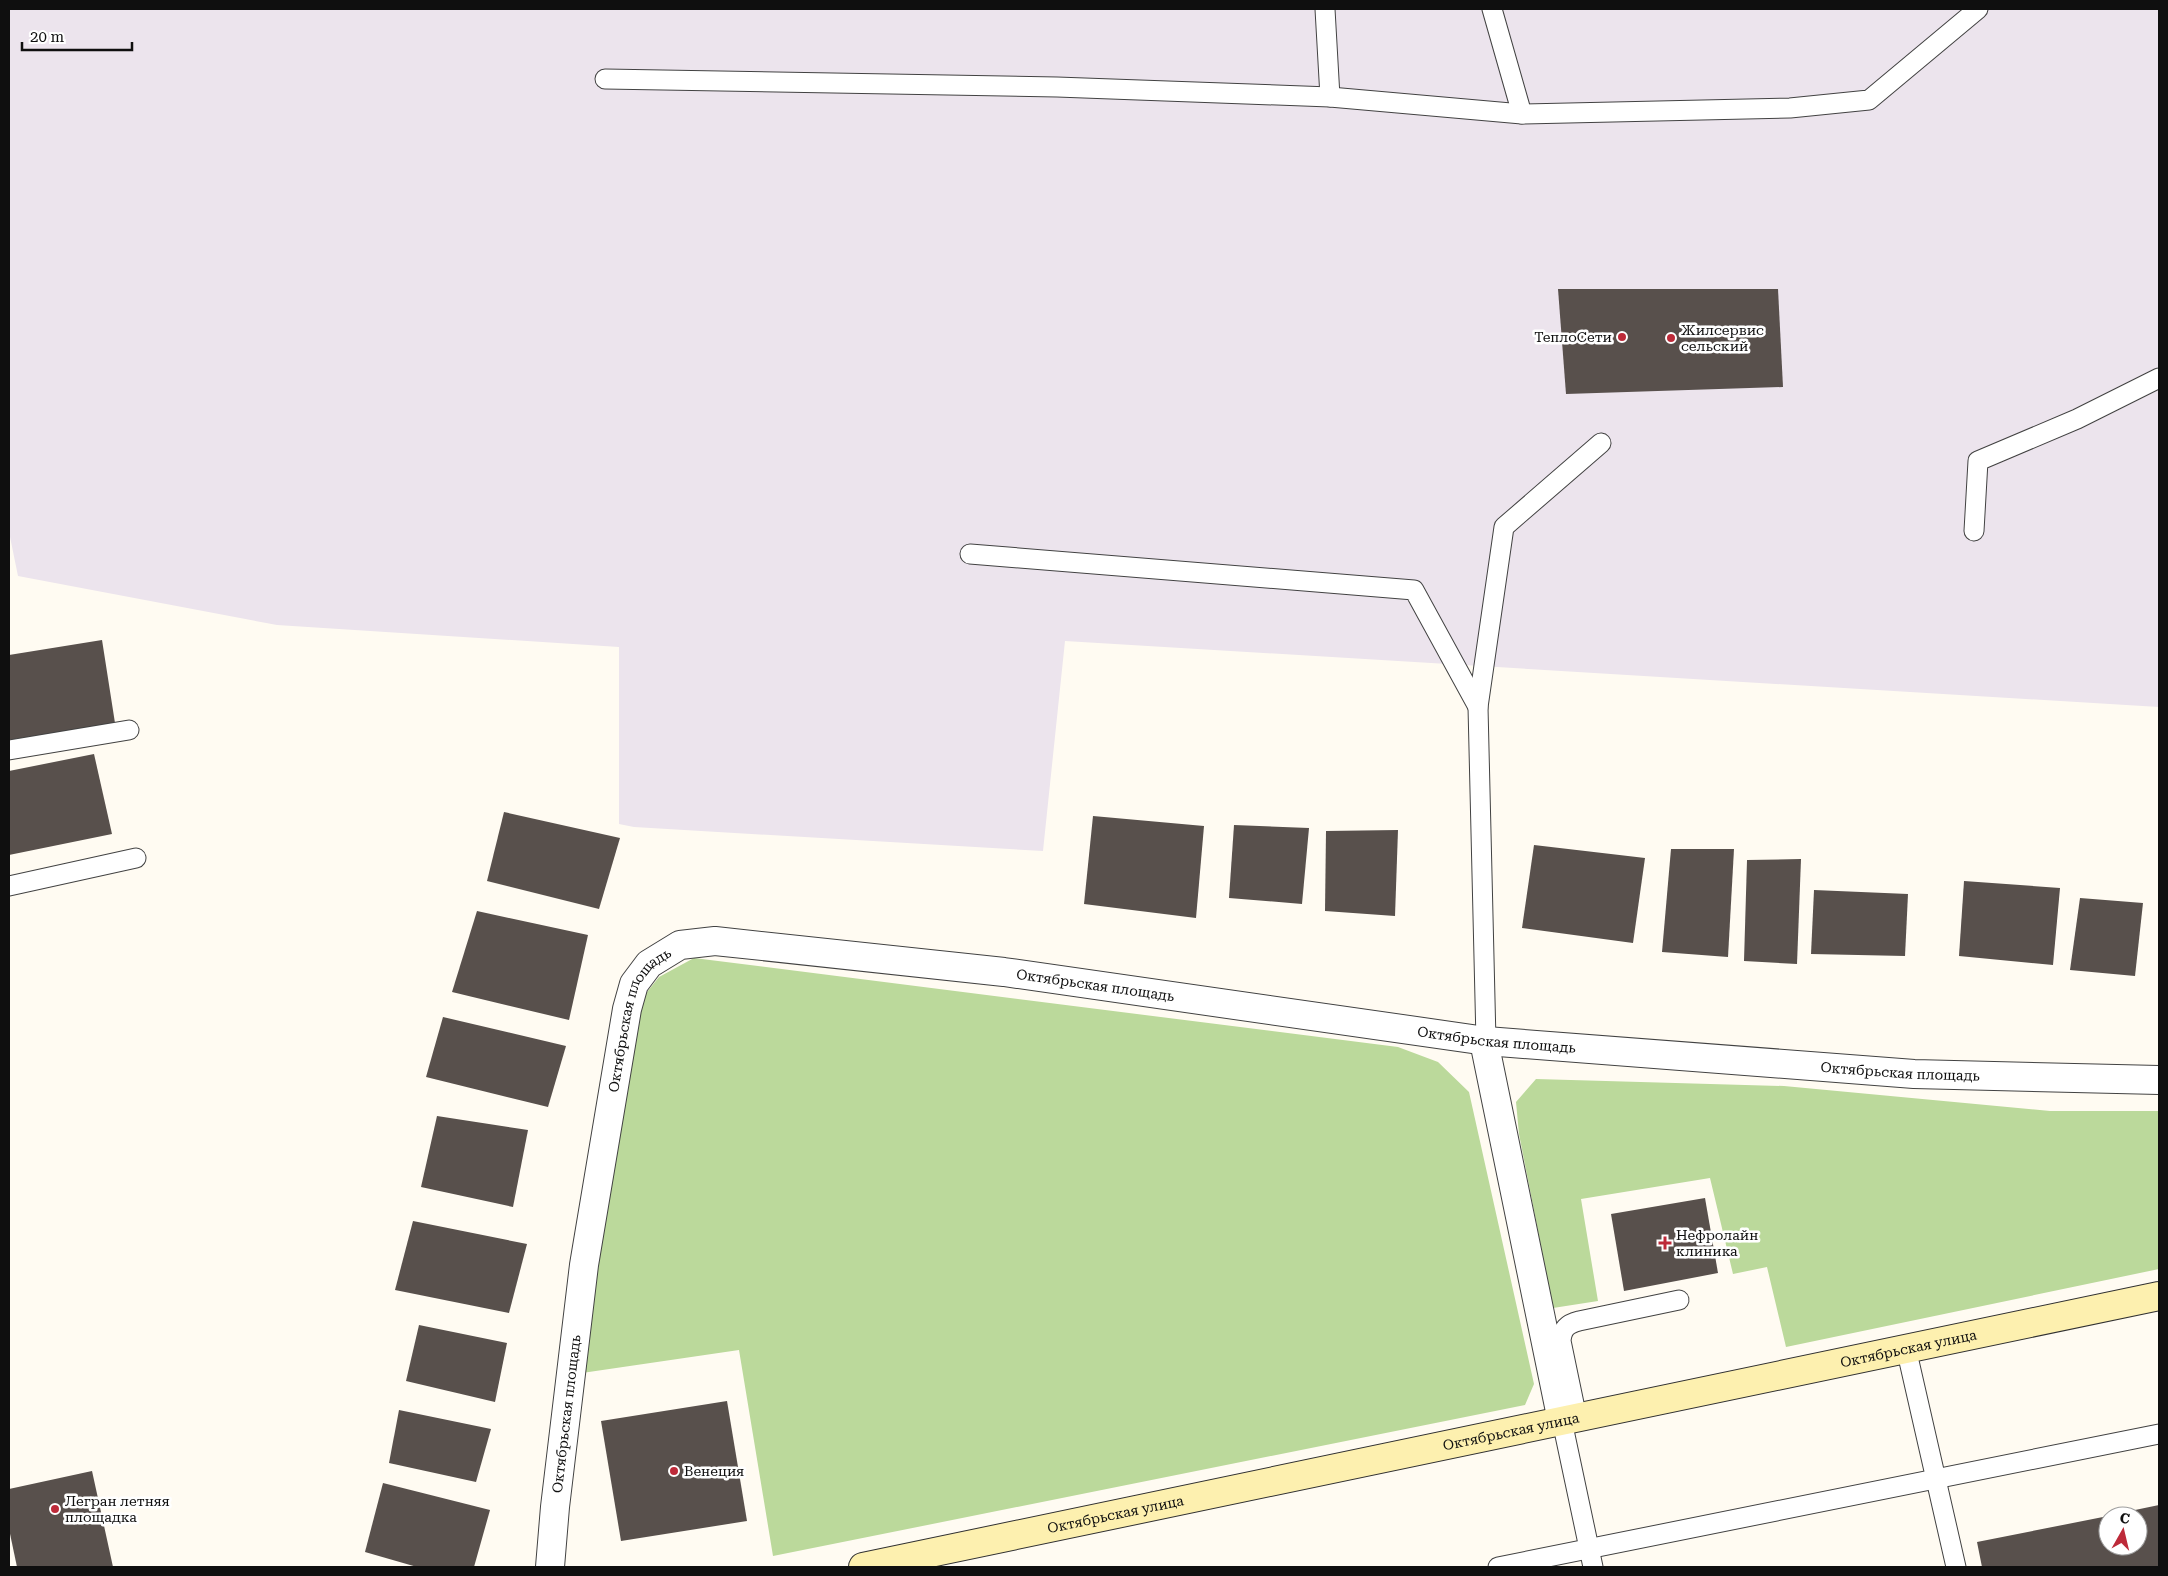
<svg xmlns="http://www.w3.org/2000/svg" width="2168" height="1576" viewBox="0 0 2168 1576" font-family="'Roboto Serif',serif">
	<style>
		.industrial { fill: #ece4ed }
		.forest { fill: #bbd99b }
		.building { fill: #58504c }
		.lines { fill: none; stroke-linecap: round; stroke-linejoin: round }
		.lane-casing { stroke: #424242; stroke-width: 21 }
		.street-casing { stroke: #424242; stroke-width: 30 }
		.secondary-casing { stroke: #313131; stroke-width: 30 }
		.lane { stroke: #fff; stroke-width: 19 }
		.street { stroke: #fff; stroke-width: 28 }
		.secondary { stroke: #fdf0af; stroke-width: 28 }
		.poi-dot { fill: #bd2a39; stroke: #fff; stroke-width: 2 }
		.labels { text-anchor: middle; stroke-width: 5; stroke-linejoin: round; paint-order: stroke }
		.poi-label { font-size: 14px; fill: #0f0f0f; stroke: #fff; text-anchor: start }
		.street-label { font-size: 14px; fill: #0f0f0f; stroke: #fff }
	</style>
	<rect width="100%" height="100%" fill="#fffbf2"/>
	<polygon class="industrial" points="9,9 2159,9 2159,707 1065,641 1043,851 634,827 619,824 619,647 277,625 18,576 9,532"/>
	<g class="forest">
		<polygon points="694,958 1398,1047 1438,1062 1469,1092 1534,1384 1525,1405 773,1556 739,1350 582,1373 639,1002 659,977"/>
		<polygon points="1536,1079 1784,1086 2050,1111 2159,1111 2159,1269 1786,1347 1767,1267 1733,1274 1710,1178 1581,1199 1598,1301 1553,1308 1519,1134 1516,1102"/>
	</g>
	<g class="building">
		<polygon points="1558,289 1778,289 1783,387 1566,394"/>
		<polygon points="102,640 115,723 9,740 9,655"/>
		<polygon points="94,754 112,834 9,855 9,771"/>
		<polygon points="504,812 620,838 599,909 487,881"/>
		<polygon points="1093,816 1204,826 1196,918 1084,904"/>
		<polygon points="1234,825 1309,828 1302,904 1229,898"/>
		<polygon points="1398,830 1395,916 1325,911 1326,831"/>
		<polygon points="1534,845 1645,858 1633,943 1522,928"/>
		<polygon points="1671,849 1734,849 1728,957 1662,952"/>
		<polygon points="1801,859 1797,964 1744,961 1747,860"/>
		<polygon points="1964,881 2060,888 2053,965 1959,956"/>
		<polygon points="1814,890 1908,894 1905,956 1811,954"/>
		<polygon points="2080,898 2143,903 2135,976 2070,970"/>
		<polygon points="477,911 588,935 569,1020 452,992"/>
		<polygon points="443,1017 566,1046 548,1107 426,1077"/>
		<polygon points="437,1116 528,1130 513,1207 421,1187"/>
		<polygon points="1705,1198 1718,1273 1624,1291 1611,1214"/>
		<polygon points="413,1221 527,1244 509,1313 395,1290"/>
		<polygon points="419,1325 507,1343 495,1402 406,1381"/>
		<polygon points="727,1401 747,1521 621,1541 601,1421"/>
		<polygon points="399,1410 491,1429 476,1482 389,1463"/>
		<polygon points="92,1471 113,1567 17,1567 9,1529 9,1489"/>
		<polygon points="383,1483 490,1510 474,1567 417,1567 365,1552"/>
		<polygon points="2159,1505 2159,1567 1982,1567 1977,1542 2108,1516 2108,1546 2138,1546 2138,1516 2111,1515"/>
	</g>
	<g class="lines">
		<g class="lane-casing">
			<g id="lane">
				<polyline points="1325,9 1330,97"/>
				<polyline points="1492,9 1522,114"/>
				<polyline points="605,79 1057,87 1330,97 1522,114 1790,108 1869,100 1978,9"/>
				<polyline points="1974,531 1978,461 2077,419 2159,378"/>
				<polyline points="970,554 1414,590 1478,707"/>
				<polyline points="9,750 129,730"/>
				<polyline points="9,886 136,858"/>
				<polyline points="1486,1041 1478,707 1504,527 1601,443"/>
				<polyline points="1906,1348 1956,1567"/>
				<path d="M1577,1418L1561,1341C1562,1329 1567,1324 1579,1321L1679,1300"/>
				<polyline points="1562,1421 1593,1567"/>
				<polyline points="1498,1567 2159,1434"/>
			</g>
		</g>
		<g class="street-casing">
			<g id="street">
				<polyline points="1486,1041 1486,1051 1562,1421"/>
				<path id="s1" d="M550,1567L555,1507L584,1265L627,1009L634,984L649,964L680,945L715,941L1004,972L1486,1041L1914,1074L2159,1080"/>
			</g>
		</g>
		<g class="secondary-casing">
			<g id="secondary">
				<path id="s2" d="M863,1567L2159,1296"/>
			</g>
		</g>
		<use href="#lane" class="lane"/>
		<use href="#street" class="street"/>
		<use href="#secondary" class="secondary"/>
	</g>
	<g class="poi-dot">
		<circle cx="1622" cy="337" r="5"/>
		<circle cx="1671" cy="338" r="5"/>
		<path d="M1662.5 1235.5h5v5h5v5h-5v5h-5v-5h-5v-5h5z"/>
		<circle cx="674" cy="1471" r="5"/>
		<circle cx="55" cy="1509" r="5"/>
	</g>
	<g class="labels">
		<g class="poi-label">
			<text x="1681" y="335">Жилсервис<tspan x="1681" dy="16">сельский</tspan></text>
			<text x="1612" y="342" text-anchor="end">ТеплоСети</text>
			<text x="1676" y="1240">Нефролайн<tspan x="1676" dy="16">клиника</tspan></text>
			<text x="684" y="1476">Венеция</text>
			<text x="65" y="1506">Легран летняя<tspan x="65" dy="16">площадка</tspan></text>
		</g>
		<g class="street-label">
			<text dy="5" stroke="none"><textPath href="#s1" startOffset="1069">Октябрьская площадь</textPath></text>
			<text dy="5" stroke="none"><textPath href="#s1" startOffset="559">Октябрьская площадь</textPath></text>
			<text dy="5" stroke="none"><textPath href="#s1" startOffset="1474">Октябрьская площадь</textPath></text>
			<text dy="5" stroke="none"><textPath href="#s1" startOffset="1879">Октябрьская площадь</textPath></text>
			<text dy="5" stroke="none"><textPath href="#s2" startOffset="1068">Октябрьская улица</textPath></text>
			<text dy="5" stroke="none"><textPath href="#s1" startOffset="154">Октябрьская площадь</textPath></text>
			<text dy="5" stroke="none"><textPath href="#s2" startOffset="662">Октябрьская улица</textPath></text>
			<text dy="5" stroke="none"><textPath href="#s2" startOffset="258">Октябрьская улица</textPath></text>
		</g>
	</g>
	<rect width="2168" height="1576" fill="none" stroke="#0f0f0f" stroke-width="20"/>
	<g transform="translate(2123 1531) rotate(8)"><circle r="24" fill="#ffffff" stroke="#9f9f9f"/>
	<path d="M0-4L9 19L0 12L-9 19Z" fill="#bd2a39"/>
	<text y="-8" font-size="14" font-weight="bold" text-anchor="middle" fill="#0f0f0f">С</text>
	</g>
	<path d="M22 42v8h110v-8" fill="none" stroke="#0f0f0f" stroke-width="2.5"/>
	<text x="30" y="42" font-size="15" fill="#0f0f0f" stroke="#ffffff" stroke-width="4" paint-order="stroke">20 m</text>
</svg>
